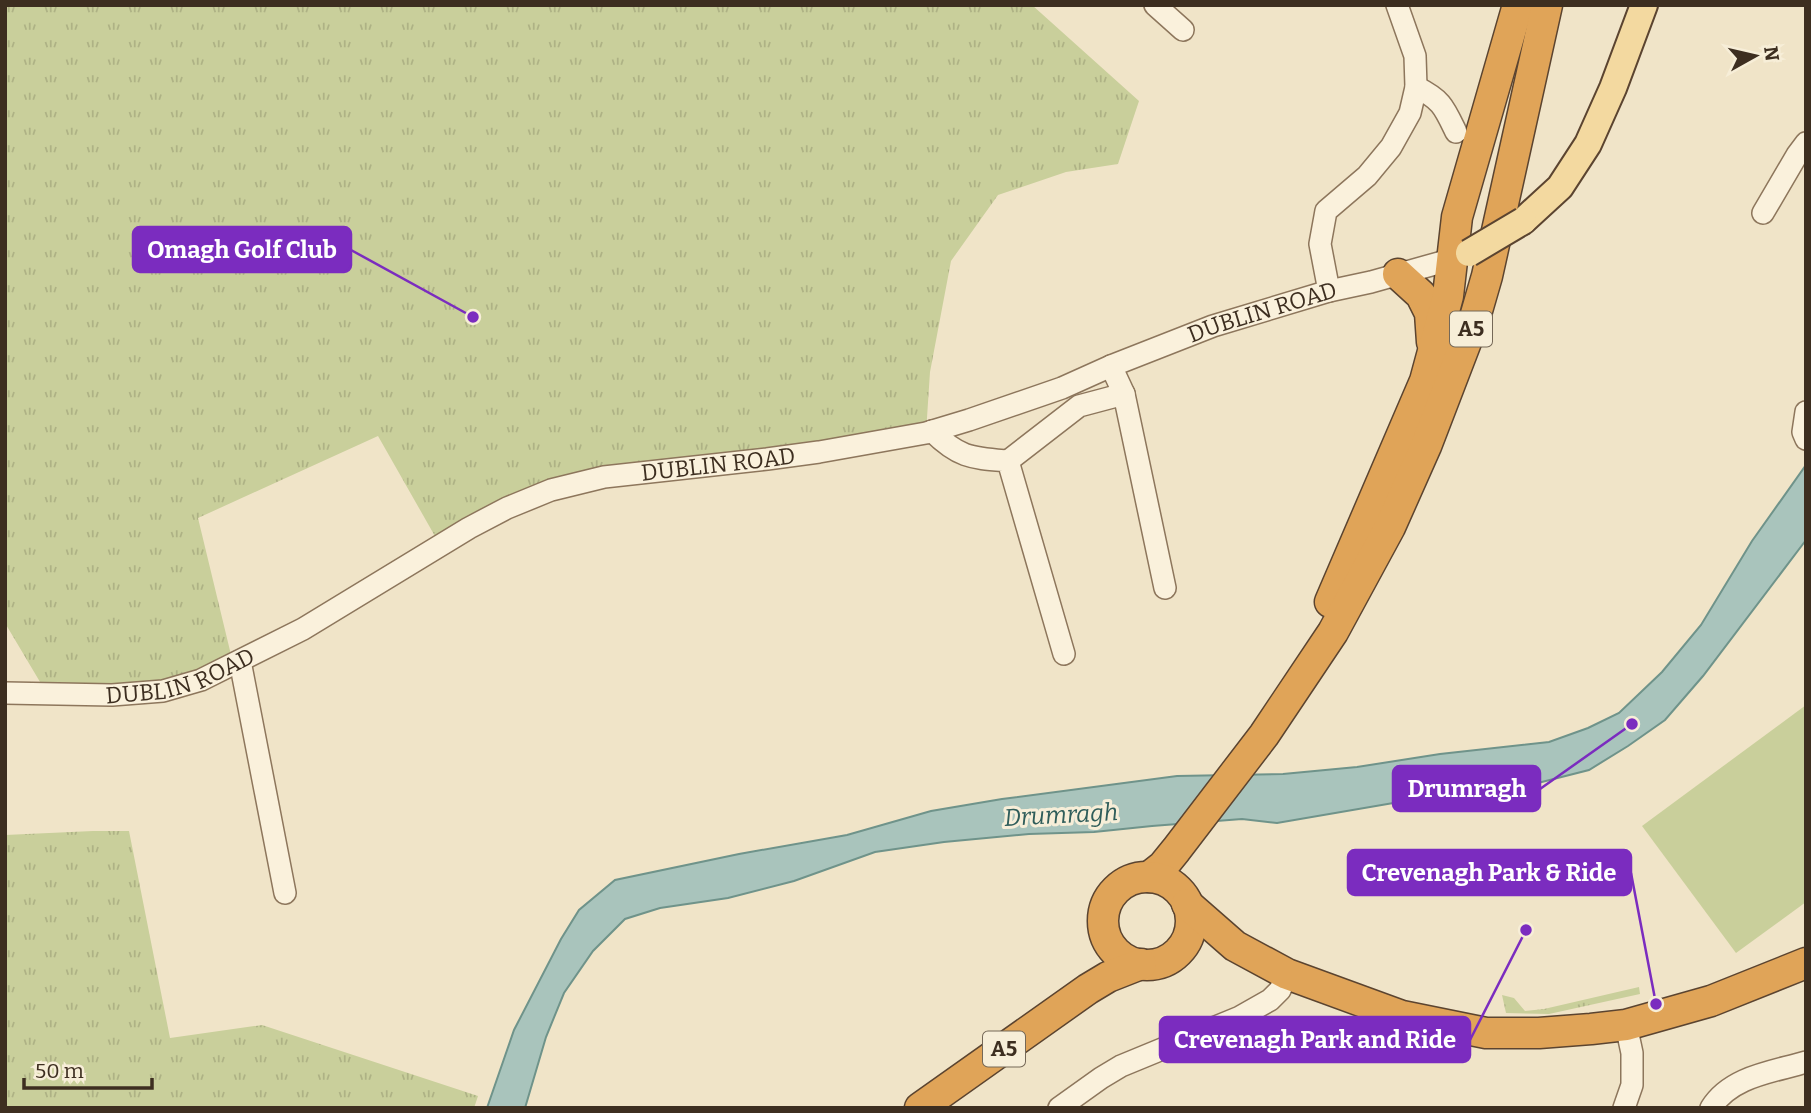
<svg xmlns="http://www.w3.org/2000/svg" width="1811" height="1113" viewBox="0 0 1811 1113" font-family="Bitter,serif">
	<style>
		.grass { fill: url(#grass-tufts) }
		.pitch { fill: #c9cf9b }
		.water { fill: #a9c4bc; stroke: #6f938a; stroke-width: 2 }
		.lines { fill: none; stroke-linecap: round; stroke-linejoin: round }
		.minor-casing { stroke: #8d765c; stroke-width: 24 }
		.major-casing { stroke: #5b4430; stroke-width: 30 }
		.highway-casing { stroke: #5b4430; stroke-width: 33 }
		.minor { stroke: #faf1dc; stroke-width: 21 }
		.major { stroke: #f3d9a0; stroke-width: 26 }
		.highway { stroke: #e0a458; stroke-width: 30 }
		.major-bridge-casing { stroke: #5b4430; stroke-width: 30; stroke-linecap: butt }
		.major-bridge { stroke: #f3d9a0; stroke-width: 26 }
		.labels { text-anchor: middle; stroke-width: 6; stroke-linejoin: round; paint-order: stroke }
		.shield { fill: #f7eed8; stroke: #756857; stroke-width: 2 }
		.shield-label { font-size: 21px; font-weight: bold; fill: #3d2e20 }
		.street-label { font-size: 23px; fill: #3d2e20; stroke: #f7eed8 }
		.water-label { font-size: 24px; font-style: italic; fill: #2f5d5a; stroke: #f7eed8 }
		.leader { fill: none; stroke: #7b2cbf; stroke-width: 2.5 }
		.callout-dot { fill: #7b2cbf; stroke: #f7eed8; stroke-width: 2.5 }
		.callout { fill: #7b2cbf; stroke: #7b2cbf; stroke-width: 2.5 }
		.callout-label { font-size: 24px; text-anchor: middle; font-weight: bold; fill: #fff }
	</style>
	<defs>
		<pattern id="grass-tufts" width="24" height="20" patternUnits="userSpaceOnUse" patternTransform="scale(1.75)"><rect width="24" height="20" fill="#c9cf9b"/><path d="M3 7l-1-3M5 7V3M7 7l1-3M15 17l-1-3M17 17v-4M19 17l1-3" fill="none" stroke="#aeb285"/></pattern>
	</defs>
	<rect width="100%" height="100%" fill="#f0e4c8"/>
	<g class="grass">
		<polygon points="5,5 1032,5 1139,101 1118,164 1066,172 998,195 951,261 930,372 926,433 604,477 440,545 378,436 198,518 232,659 201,680 46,692 5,623"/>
		<polygon points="93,831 129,831 170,1038 262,1025 478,1096 474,1108 5,1108 5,835"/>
		<polygon points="1639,987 1640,994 1549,1014 1506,1013 1502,995 1514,998 1525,1011 1544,1009"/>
	</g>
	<polygon class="pitch" points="1806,705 1806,902 1736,953 1642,826"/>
	<polygon class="water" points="1806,465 1806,540 1703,676 1665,720 1628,746 1589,770 1534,784 1469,790 1277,823 1242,819 1152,826 1094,832 1029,834 944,842 875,852 794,881 728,898 660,908 625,919 593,951 564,993 546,1037 525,1108 487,1108 514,1030 561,939 579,910 615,880 739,854 847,835 931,811 1002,799 1177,776 1283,774 1357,767 1440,754 1549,742 1588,728 1619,713 1662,672 1701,625 1752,541"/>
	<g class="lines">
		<g class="minor-casing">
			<g id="minor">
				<polyline points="1155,5 1183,30"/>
				<path d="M1416,87C1442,100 1444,107 1456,132"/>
				<polyline points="1763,213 1797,155 1806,143"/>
				<polyline points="1329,291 1320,244 1326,211 1367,176 1391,147 1410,113 1416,87 1415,56 1397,5"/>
				<polyline points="1111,366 1124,394 1165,588"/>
				<polyline points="1806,412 1803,432 1806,439"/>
				<path d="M932,431C959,458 972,458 1008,461L1064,654"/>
				<polyline points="1008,461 1079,406 1124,394"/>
				<polyline points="240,661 285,893"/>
				<path id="s1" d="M5,693L112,695L163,691L201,680L303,629L469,528L507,508L551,490L604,477L767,459L819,452L926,433L969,420L1062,388L1111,366L1213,326L1329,291L1371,282L1453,259"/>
				<polyline points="1059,1108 1101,1078 1121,1066 1240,1017 1270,1000 1280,990 1287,974"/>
				<polyline points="1624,1108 1632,1085 1632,1053 1626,1025"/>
				<path d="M1711,1108C1731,1076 1773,1072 1806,1062"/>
			</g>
		</g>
		<g class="major-casing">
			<polyline id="major" points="1523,221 1560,187 1588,144 1613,88 1644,5"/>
		</g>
		<g class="highway-casing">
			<g id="highway">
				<polyline points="1398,274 1421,295 1430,313 1432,342"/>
				<polyline points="1330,602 1425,381 1448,296 1457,217 1518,5"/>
				<polyline points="1149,877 1163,866 1176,850 1264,735 1333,632 1390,527 1426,446 1474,321 1487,276 1547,5"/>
				<circle cx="1147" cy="921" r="44"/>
				<polyline points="1187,904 1235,946 1287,974 1402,1016 1486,1033 1539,1033 1591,1029 1626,1025 1711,1001 1806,963"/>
				<polyline points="920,1108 1088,989 1108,977 1141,964"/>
			</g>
		</g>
		<use href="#minor" class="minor"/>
		<use href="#major" class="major"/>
		<use href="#highway" class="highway"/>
		<g class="major-bridge-casing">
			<polyline id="major-bridge" points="1469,253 1523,221"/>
		</g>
		<use href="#major-bridge" class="major-bridge"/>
	</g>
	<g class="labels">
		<g class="shield">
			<rect x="1450" y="311.5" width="42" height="35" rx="5"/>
			<rect x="983" y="1031.5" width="42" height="35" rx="5"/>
		</g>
		<g class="shield-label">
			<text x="1471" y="336">A5</text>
			<text x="1004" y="1056">A5</text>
		</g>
		<g class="street-label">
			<text dy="8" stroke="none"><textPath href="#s1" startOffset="1334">DUBLIN ROAD</textPath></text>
			<text dy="8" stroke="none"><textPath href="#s1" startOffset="766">DUBLIN ROAD</textPath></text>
			<text dy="8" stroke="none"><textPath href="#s1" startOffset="178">DUBLIN ROAD</textPath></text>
		</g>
		<g class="water-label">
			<text transform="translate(1061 815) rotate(-3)" y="8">Drumragh</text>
		</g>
	</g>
	<path class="leader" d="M473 317L351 250M1632 724L1540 789M1656 1004L1631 873M1526 930L1470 1040"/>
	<g class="callout-dot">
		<circle cx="473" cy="317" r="7"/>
		<circle cx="1632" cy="724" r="7"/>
		<circle cx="1656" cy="1004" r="7"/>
		<circle cx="1526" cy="930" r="7"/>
	</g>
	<g class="callout">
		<rect x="133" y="227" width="218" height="45" rx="7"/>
		<rect x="1393" y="766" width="147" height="45" rx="7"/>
		<rect x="1348" y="850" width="283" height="45" rx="7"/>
		<rect x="1160" y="1017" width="310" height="45" rx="7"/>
	</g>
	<g class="callout-label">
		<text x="242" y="258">Omagh Golf Club</text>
		<text x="1467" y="797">Drumragh</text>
		<text x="1489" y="881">Crevenagh Park &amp; Ride</text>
		<text x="1315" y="1048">Crevenagh Park and Ride</text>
	</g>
	<rect width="1811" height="1113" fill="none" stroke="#3d2e20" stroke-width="14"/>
	<g transform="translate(1755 56) rotate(82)" stroke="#f7eed8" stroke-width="5" paint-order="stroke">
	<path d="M0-5L12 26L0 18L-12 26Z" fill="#3d2e20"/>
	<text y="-10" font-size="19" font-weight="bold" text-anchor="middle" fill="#3d2e20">N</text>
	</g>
	<path d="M24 1078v10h128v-10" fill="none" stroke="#3d2e20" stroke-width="3.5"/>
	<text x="35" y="1078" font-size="21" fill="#3d2e20" stroke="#f7eed8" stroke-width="5" paint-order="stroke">50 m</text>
</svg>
